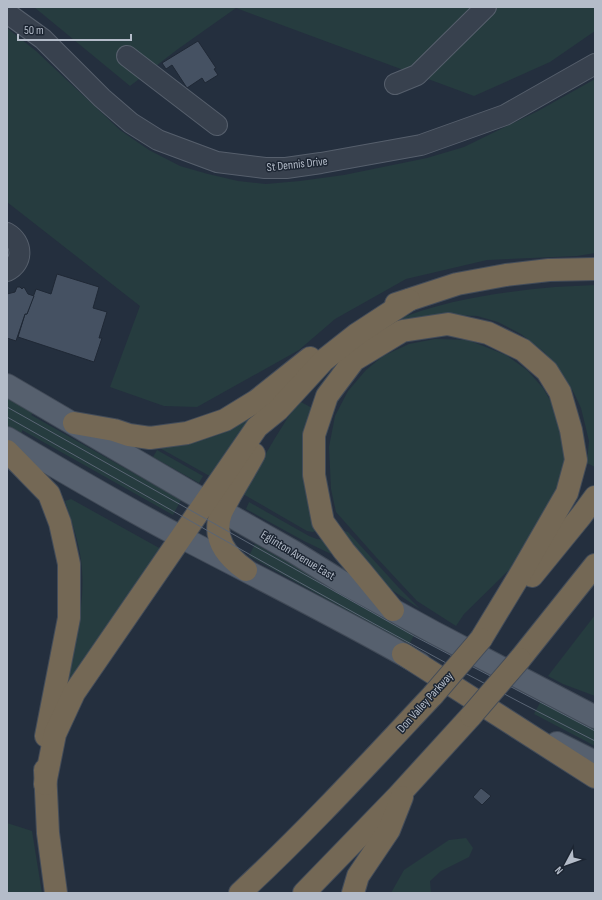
<svg xmlns="http://www.w3.org/2000/svg" width="602" height="900" viewBox="0 0 602 900" font-family="'Sofia Sans Condensed',sans-serif">
	<style>
		.green { fill: #263c3f }
		.building { fill: #455162; stroke: #1f2835 }
		.lines { fill: none; stroke-linecap: round; stroke-linejoin: round }
		.minor-casing { stroke: #565f6c; stroke-width: 22 }
		.major-casing { stroke: #414a57; stroke-width: 24 }
		.highway-casing { stroke: #434c59; stroke-width: 24 }
		.minor { stroke: #38414e; stroke-width: 20 }
		.major { stroke: #56606e; stroke-width: 22 }
		.highway { stroke: #746855; stroke-width: 22 }
		.tram { stroke: #5a6575; stroke-width: 1 }
		.highway-bridge-casing { stroke: #434c59; stroke-width: 24; stroke-linecap: butt }
		.highway-bridge { stroke: #746855; stroke-width: 22 }
		.labels { text-anchor: middle; stroke-width: 3; stroke-linejoin: round; paint-order: stroke }
		.street-label { font-size: 12px; fill: #b4bcc9; stroke: #1d2633 }
	</style>
	<rect width="100%" height="100%" fill="#242f3e"/>
	<g class="green">
		<polygon points="34,7 595,7 595,31 550,62 474,96 236,8 178,49 130,86"/>
		<polygon points="7,28 36,51 120,130 149,150 180,166 208,174 238,181 266,184 300,181 344,175 427,158 464,147 538,111 595,79 595,253 577,256 487,260 406,279 335,319 299,350 197,407 164,406 110,387 140,306 7,202"/>
		<path d="M595,285V467L587,463L589,441L581,408L574,393L562,373L544,352L521,334L498,322L477,316L449,315L400,326L396,320C447,299 501,292 555,287C568,286 582,286 595,285Z"/>
		<polygon points="435,339 468,340 506,355 527,370 543,388 554,407 561,432 565,453 563,481 536,534 511,568 464,614 456,626 417,601 376,557 336,512 331,489 329,447 335,416 348,391 366,370 383,356 409,344"/>
		<polygon points="7,394 35,412 31,415 181,500 173,515 22,430 22,432 20,434 7,428"/>
		<path d="M299,401L314,409L318,530L313,532L307,531L243,494C261,462 278,431 299,401Z"/>
		<path d="M249,417L254,421L215,479L158,447C190,443 223,439 249,417Z"/>
		<polygon points="157,450 203,476 199,483 153,457"/>
		<path d="M71,499L161,549L73,684L66,681C74,645 85,607 82,570C81,548 72,522 65,501Z"/>
		<polygon points="249,502 309,536 317,539 326,540 332,552 331,554 304,541 246,509"/>
		<polygon points="344,531 348,532 399,588 420,609 389,588 362,561 341,532"/>
		<polygon points="255,544 415,633 409,645 249,556"/>
		<polygon points="595,615 595,696 563,684 548,676"/>
		<polygon points="542,699 595,727 595,746 534,714"/>
		<polygon points="7,823 32,831 42,893 7,893"/>
		<polygon points="466,838 473,848 469,857 441,871 430,881 431,893 391,893 404,870 449,840"/>
	</g>
	<g class="building">
		<polygon points="198,41 216,68 214,69 218,75 205,83 202,78 187,88 172,65 166,69 162,63"/>
		<polygon points="57,274 99,287 93,308 107,312 99,338 102,338 94,362 18,337 25,314 27,314 36,289 51,294"/>
		<polygon points="17,287 20,287 22,289 24,287 28,294 34,296 27,314 25,314 16,341 7,338 7,294 15,292"/>
		<polygon points="481,788 491,796 482,805 473,797"/>
	</g>
	<g class="lines">
		<g class="minor-casing">
			<g id="minor">
				<polyline points="7,13 43,39 102,98 131,123 158,140 217,162 265,168 286,168 321,163 421,145 505,115 595,64"/>
				<polyline points="127,56 217,125"/>
				<polyline points="395,84 417,75 486,7"/>
				<path d="M7,233C23,242 24,263 7,271"/>
			</g>
		</g>
		<g class="major-casing">
			<g id="major">
				<polyline points="7,385 222,511 294,552 342,582 433,632 595,717"/>
				<path d="M7,438C64,472 122,506 181,537C261,579 342,619 420,664"/>
				<polyline points="557,743 595,762"/>
			</g>
		</g>
		<g class="highway-casing">
			<g id="highway">
				<polyline points="396,304 457,284 506,275 549,270 595,269"/>
				<polyline points="74,423 114,430 129,435 150,438 187,433 225,420 256,401 310,358"/>
				<polyline points="7,451 49,494 60,523 69,564 69,618 46,736"/>
				<path d="M246,570C226,556 212,538 221,513C224,506 228,500 231,494C239,480 247,467 254,454"/>
				<polyline points="532,576 581,516 595,497"/>
				<polyline points="393,610 361,571 344,551 323,522 314,475 314,435 327,396 354,360 402,331 448,324 488,333 523,350 547,371 560,392 571,430 576,460 567,493 521,573 481,639"/>
				<polyline points="403,654 595,777"/>
				<polyline points="520,659 595,565"/>
				<polyline points="45,770 48,833 56,893"/>
				<polyline points="45,784 55,734 74,693 257,427 278,410 324,360 357,334 409,300"/>
				<path d="M240,893C308,830 370,762 433,695"/>
				<polyline points="304,893 398,796 471,716"/>
				<polyline points="353,893 358,876 389,830 402,797"/>
			</g>
		</g>
		<use href="#minor" class="minor"/>
		<use href="#major" class="major"/>
		<use href="#highway" class="highway"/>
		<g class="tram">
			<polyline points="7,407 414,636 595,731"/>
			<path d="M7,417C202,527 396,640 595,741"/>
		</g>
		<g class="highway-bridge-casing">
			<g id="highway-bridge">
				<polyline points="433,695 481,639"/>
				<polyline points="471,716 520,659"/>
			</g>
		</g>
		<use href="#highway-bridge" class="highway-bridge"/>
	</g>
	<g class="labels">
		<g class="street-label">
			<text transform="translate(297 164) rotate(-6)" y="4">St Dennis Drive</text>
			<text transform="translate(298 555) rotate(31)" y="4">Eglinton Avenue East</text>
			<text transform="translate(425 702) rotate(-48)" y="4">Don Valley Parkway</text>
		</g>
	</g>
	<rect width="602" height="900" fill="none" stroke="#b4bcc9" stroke-width="16"/>
	<g transform="translate(566 864) rotate(229)" stroke="#1d2633" stroke-width="3" paint-order="stroke">
	<path d="M0-3L7 15L0 10L-7 15Z" fill="#b4bcc9"/>
	<text y="-6" font-size="11" font-weight="bold" text-anchor="middle" fill="#b4bcc9">N</text>
	</g>
	<path d="M18 34v6h113v-6" fill="none" stroke="#b4bcc9" stroke-width="2"/>
	<text x="24" y="34" font-size="12" fill="#b4bcc9" stroke="#1d2633" stroke-width="3" paint-order="stroke">50 m</text>
</svg>
